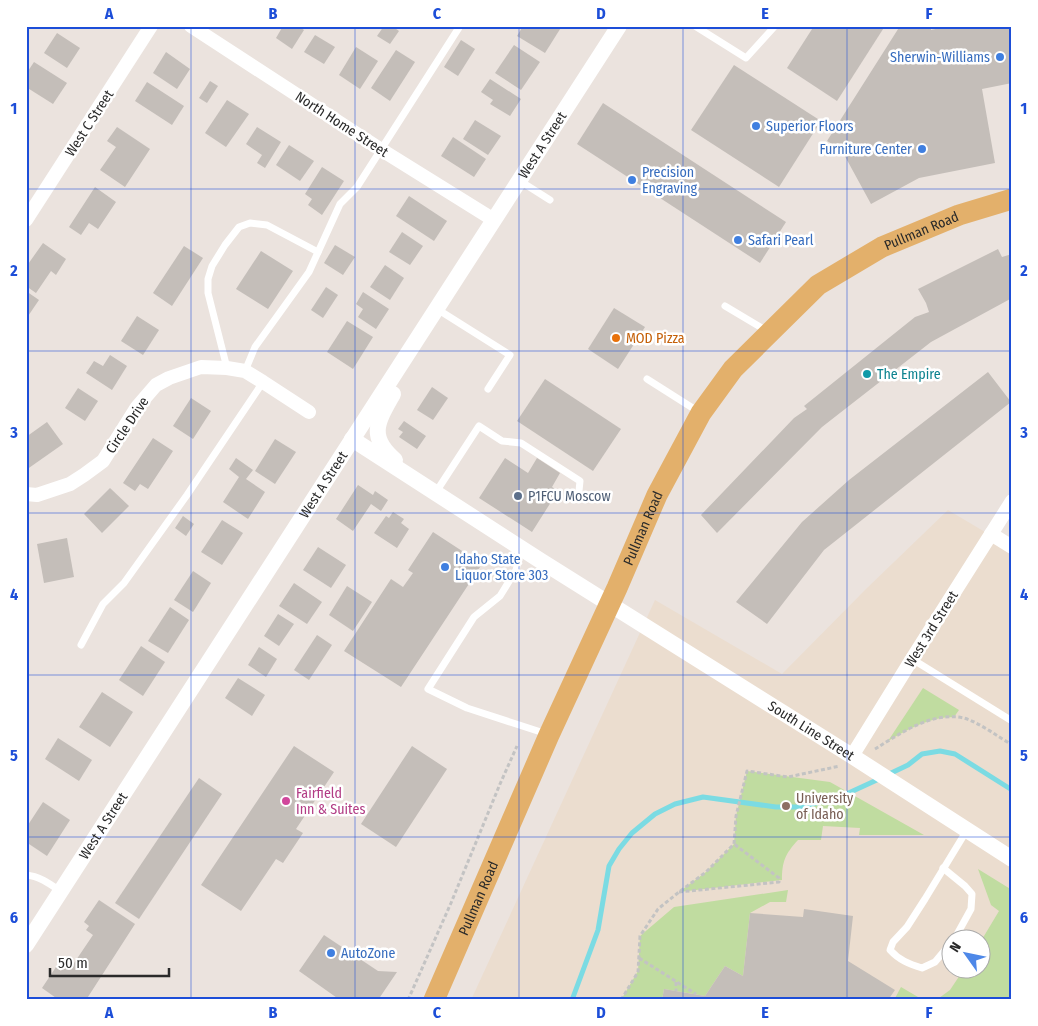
<svg xmlns="http://www.w3.org/2000/svg" width="1038" height="1026" viewBox="0 0 1038 1026" font-family="'Fira Sans Condensed',sans-serif">
	<style>
		.education { fill: #ebddcf; fill-rule: evenodd }
		.green { fill: #c0dca0 }
		.lines { fill: none; stroke-linecap: round; stroke-linejoin: round }
		.stream { stroke: #7bdbe3; stroke-width: 5 }
		.building { fill: #c4beb9 }
		.path { stroke: #c3c3c3; stroke-width: 3; stroke-dasharray: 4 2.5; stroke-linecap: butt }
		.service { stroke: #fff; stroke-width: 7 }
		.minor { stroke: #fff; stroke-width: 14 }
		.tertiary { stroke: #fff; stroke-width: 16 }
		.primary { stroke: #e3b06b; stroke-width: 21 }
		.grid { fill: none; stroke: #1d4ed8; stroke-width: 1; stroke-opacity: 0.55 }
		.shop-dot { fill: #3f7fe0; stroke: #fff; stroke-width: 2 }
		.food-dot { fill: #e8710a; stroke: #fff; stroke-width: 2 }
		.culture-dot { fill: #0f9aa8; stroke: #fff; stroke-width: 2 }
		.service-dot { fill: #5c6f8a; stroke: #fff; stroke-width: 2 }
		.hotel-dot { fill: #d1479c; stroke: #fff; stroke-width: 2 }
		.education-dot { fill: #8d6e63; stroke: #fff; stroke-width: 2 }
		.labels { text-anchor: middle; stroke-width: 5; stroke-linejoin: round; paint-order: stroke }
		.shop-label { font-size: 14px; fill: #366cbe; stroke: #fff; text-anchor: start }
		.street-label { font-size: 14px; fill: #2a2a2a; stroke: #fff }
		.food-label { font-size: 14px; fill: #c56008; stroke: #fff; text-anchor: start }
		.culture-label { font-size: 14px; fill: #0d838f; stroke: #fff; text-anchor: start }
		.service-label { font-size: 14px; fill: #4e5e75; stroke: #fff; text-anchor: start }
		.hotel-label { font-size: 14px; fill: #b23c85; stroke: #fff; text-anchor: start }
		.education-label { font-size: 14px; fill: #785e54; stroke: #fff; text-anchor: start }
		.neatline { fill: none; stroke: #1d4ed8; stroke-width: 2 }
		.grid-label { font-size: 16px; text-anchor: middle; font-weight: bold; fill: #1d4ed8 }
	</style>
	<rect width="100%" height="100%" fill="#ebe3de"/>
	<path class="education" d="M948,510L1012,548V1000H471L655,600L782,674L866,589ZM950,938H980V968H950Z"/>
	<g class="green">
		<path d="M923,688L959,710L954,717C929,717 909,729 888,741Z"/>
		<path d="M747,771L830,782L924,835H859L860,828L823,826L821,840H798C785,854 782,862 782,880L679,892L706,872L734,844L736,816Z"/>
		<polygon points="978,869 1012,890 1012,1000 894,1000 901,987 918,997 939,998 950,990 964,969 980,968 981,941 999,911 991,905"/>
		<polygon points="788,890 786,902 770,902 750,913 743,976 725,966 705,996 664,989 662,1000 621,1000 638,971 640,936 674,907"/>
	</g>
	<g class="lines">
		<g class="stream">
			<polyline points="887,775 908,765 922,754 940,751 955,754 1012,790"/>
			<polyline points="572,1000 598,930 609,866 619,849 632,833 655,814 675,804 703,797 776,807 801,807 842,796 879,779"/>
		</g>
	</g>
	<g class="building">
		<polygon points="283,26 298,26 304,30 292,49 276,38"/>
		<polygon points="384,26 392,26 399,31 390,44 377,36"/>
		<polygon points="523,26 562,26 545,53 517,36"/>
		<polygon points="814,26 885,26 837,101 787,68"/>
		<polygon points="900,26 931,26 931,30 949,26 1009,26 1012,29 1012,83 982,89 995,163 919,178 871,204 841,149 827,141"/>
		<polygon points="57,33 80,48 67,68 44,53"/>
		<polygon points="315,35 335,47 324,64 304,52"/>
		<polygon points="461,40 475,49 458,76 444,67"/>
		<polygon points="514,45 540,62 521,90 495,73"/>
		<polygon points="356,47 378,61 360,89 339,75"/>
		<polygon points="396,50 415,62 390,101 371,88"/>
		<polygon points="166,52 190,69 177,89 153,73"/>
		<polygon points="34,62 67,83 53,104 26,87 26,74"/>
		<polygon points="734,65 821,121 779,187 691,130"/>
		<polygon points="490,79 521,99 510,116 490,104 493,100 481,92"/>
		<polygon points="210,81 218,86 207,103 199,98"/>
		<polygon points="147,82 184,106 172,125 135,101"/>
		<polygon points="227,100 249,114 226,147 205,133"/>
		<polygon points="603,103 786,222 760,263 577,144"/>
		<polygon points="475,120 501,136 488,155 463,139"/>
		<polygon points="117,127 150,149 125,187 100,170 116,147 107,141"/>
		<polygon points="257,127 281,142 265,168 257,163 262,155 246,144"/>
		<polygon points="453,137 486,159 474,177 441,156"/>
		<polygon points="289,145 314,161 300,181 276,165"/>
		<polygon points="322,167 344,181 322,215 308,205 312,199 305,194"/>
		<polygon points="95,187 116,202 98,229 89,223 81,235 69,227"/>
		<polygon points="409,196 447,221 434,241 396,216"/>
		<polygon points="402,232 423,246 410,265 389,252"/>
		<polygon points="43,243 66,259 56,275 51,271 36,293 26,286 26,267"/>
		<polygon points="335,245 355,257 343,275 324,263"/>
		<polygon points="184,246 203,258 172,306 153,293"/>
		<polygon points="998,249 1002,257 1012,254 1012,298 931,342 822,427 717,533 701,515 794,418 807,409 804,406 915,317 929,312 926,303 918,289"/>
		<polygon points="261,251 293,271 268,309 236,289"/>
		<polygon points="385,265 404,278 390,300 370,287"/>
		<polygon points="326,287 338,295 323,318 311,310"/>
		<polygon points="26,291 39,300 26,319"/>
		<polygon points="363,292 389,309 376,329 358,317 363,309 356,304"/>
		<polygon points="614,308 645,327 618,369 588,349"/>
		<polygon points="137,316 159,330 143,355 121,341"/>
		<polygon points="347,321 373,337 353,369 327,352"/>
		<polygon points="110,355 127,366 112,390 86,373 94,361 103,366"/>
		<polygon points="988,372 1011,402 824,550 767,624 736,602 802,522 849,480"/>
		<polygon points="545,379 621,429 593,471 517,421"/>
		<polygon points="432,387 448,398 433,420 417,410"/>
		<polygon points="78,388 98,401 85,421 65,408"/>
		<polygon points="191,398 211,411 193,439 173,426"/>
		<polygon points="404,421 426,436 417,449 399,437 403,432 398,429"/>
		<polygon points="47,422 63,444 26,470 26,437"/>
		<polygon points="153,438 173,451 148,489 140,484 135,491 123,483"/>
		<polygon points="275,439 296,452 275,484 255,471"/>
		<polygon points="236,458 253,470 246,479 265,492 248,519 223,502 239,477 229,469"/>
		<polygon points="505,458 528,473 537,458 560,473 552,487 558,491 532,532 479,498"/>
		<polygon points="358,485 373,495 375,491 388,500 381,511 371,504 353,531 336,519"/>
		<polygon points="110,488 129,506 102,533 84,514"/>
		<polygon points="393,512 404,519 401,523 409,529 397,548 374,533 386,516 389,518"/>
		<polygon points="183,516 194,524 186,536 175,528"/>
		<polygon points="222,520 243,533 222,565 201,552"/>
		<polygon points="433,532 482,564 401,687 344,651 391,579 403,587 413,573 408,570"/>
		<polygon points="67,538 74,577 44,583 37,544"/>
		<polygon points="318,547 346,565 331,588 303,570"/>
		<polygon points="193,571 211,583 193,612 174,600"/>
		<polygon points="294,583 322,602 307,624 279,606"/>
		<polygon points="347,586 372,602 353,631 329,615"/>
		<polygon points="170,607 189,620 168,653 148,641"/>
		<polygon points="278,614 294,624 279,646 264,636"/>
		<polygon points="317,635 332,645 309,680 294,670"/>
		<polygon points="141,646 165,662 143,696 119,680"/>
		<polygon points="259,647 277,659 266,677 248,665"/>
		<polygon points="238,678 265,695 252,716 225,698"/>
		<polygon points="102,692 133,712 110,747 79,727"/>
		<polygon points="58,738 92,760 79,781 45,759"/>
		<polygon points="294,746 334,772 296,829 303,833 283,863 276,859 241,911 201,885"/>
		<polygon points="412,746 447,769 396,847 361,824"/>
		<polygon points="199,778 222,794 139,919 115,903"/>
		<polygon points="43,802 70,820 47,856 26,842 26,828"/>
		<polygon points="99,900 135,924 86,1000 59,1000 42,988 56,967 61,971 64,965 70,969 93,935 86,930 89,926 84,922"/>
		<polygon points="804,909 853,916 848,961 895,990 888,1000 662,1000 664,989 705,996 725,966 743,976 750,913 803,917"/>
		<polygon points="324,935 378,971 397,972 378,1000 340,1000 299,971"/>
	</g>
	<g class="lines">
		<g class="path">
			<path d="M875,749C901,733 932,711 964,718C978,722 999,737 1012,745"/>
			<polyline points="679,892 779,882 779,878 734,844"/>
			<polyline points="639,958 696,994"/>
			<polyline points="676,982 676,991"/>
			<polyline points="408,1000 451,903 500,784 517,746"/>
			<polyline points="621,1000 638,972 640,936 658,909 679,892 706,872 734,844 736,816 747,771 788,777 840,766"/>
		</g>
		<g class="service">
			<polyline points="695,26 746,58 775,26"/>
			<polyline points="520,181 550,200"/>
			<polyline points="725,306 767,331"/>
			<polyline points="437,309 510,355 488,389"/>
			<polyline points="227,368 208,293 208,279 212,266 225,245 239,227 250,223 267,225 318,252"/>
			<polyline points="245,371 255,347 309,272 340,204 357,187 460,26"/>
			<polyline points="647,379 699,412"/>
			<polyline points="436,492 479,426 502,441 521,443 580,481 579,491"/>
			<polyline points="521,549 516,570 500,596 474,617 428,689 467,708 547,734"/>
			<polyline points="81,645 103,604 124,583 187,495 263,382"/>
			<polyline points="912,659 1012,721"/>
			<polyline points="943,868 965,886 972,894 971,909 955,938"/>
			<path d="M26,875C39,876 50,884 60,891"/>
			<path d="M950,944L935,962L922,968C909,964 899,960 890,950L893,942L907,927L925,899L967,830"/>
		</g>
		<g class="minor">
			<polyline points="191,26 380,149 494,220"/>
			<polyline points="26,220 151,26"/>
			<polyline points="26,494 37,495 70,484 84,475 103,461 137,407 156,385 169,378 201,367 227,368 245,371 263,382 309,412"/>
			<polyline points="991,534 1012,547"/>
			<polyline points="852,756 912,659 1012,501"/>
		</g>
		<g class="tertiary">
			<path d="M393,394C378,421 367,436 395,460"/>
			<path id="s1" d="M352,439L541,561L852,756L1012,859"/>
			<path id="s2" d="M26,945L619,26"/>
		</g>
		<path class="primary" id="s3" d="M434,1000L549,735L617,588L657,495L701,413L733,369L818,285L882,247L959,215L1012,199"/>
	</g>
	<path class="grid" d="M191,26V1000M355,26V1000M519,26V1000M683,26V1000M847,26V1000M26,189H1012M26,351H1012M26,513H1012M26,675H1012M26,837H1012"/>
	<g class="shop-dot">
		<circle cx="1000" cy="57" r="5"/>
		<circle cx="756" cy="126" r="5"/>
		<circle cx="922" cy="149" r="5"/>
		<circle cx="632" cy="180" r="5"/>
		<circle cx="738" cy="240" r="5"/>
		<circle cx="445" cy="567" r="5"/>
		<circle cx="331" cy="953" r="5"/>
	</g>
	<circle class="food-dot" cx="616" cy="338" r="5"/>
	<circle class="culture-dot" cx="867" cy="374" r="5"/>
	<circle class="service-dot" cx="518" cy="496" r="5"/>
	<circle class="hotel-dot" cx="286" cy="801" r="5"/>
	<circle class="education-dot" cx="786" cy="806" r="5"/>
	<g class="labels">
		<g class="shop-label">
			<text x="990" y="62" text-anchor="end">Sherwin-Williams</text>
			<text x="766" y="131">Superior Floors</text>
			<text x="912" y="154" text-anchor="end">Furniture Center</text>
			<text x="642" y="177">Precision<tspan x="642" dy="16">Engraving</tspan></text>
			<text x="748" y="245">Safari Pearl</text>
			<text x="455" y="564">Idaho State<tspan x="455" dy="16">Liquor Store 303</tspan></text>
			<text x="341" y="958">AutoZone</text>
		</g>
		<g class="street-label">
			<text transform="translate(89 123) rotate(-57)" y="5">West C Street</text>
			<text transform="translate(342 124) rotate(33)" y="5">North Home Street</text>
			<text dy="5" stroke="none"><textPath href="#s2" startOffset="952">West A Street</textPath></text>
			<text dy="5" stroke="none"><textPath href="#s3" startOffset="936">Pullman Road</textPath></text>
			<text transform="translate(127 425) rotate(-56)" y="5">Circle Drive</text>
			<text dy="5" stroke="none"><textPath href="#s2" startOffset="548">West A Street</textPath></text>
			<text dy="5" stroke="none"><textPath href="#s3" startOffset="516">Pullman Road</textPath></text>
			<text transform="translate(931 629) rotate(-58)" y="5">West 3rd Street</text>
			<text dy="5" stroke="none"><textPath href="#s1" startOffset="544">South Line Street</textPath></text>
			<text dy="5" stroke="none"><textPath href="#s2" startOffset="142">West A Street</textPath></text>
			<text dy="5" stroke="none"><textPath href="#s3" startOffset="111">Pullman Road</textPath></text>
		</g>
		<g class="food-label">
			<text x="626" y="343">MOD Pizza</text>
		</g>
		<g class="culture-label">
			<text x="877" y="379">The Empire</text>
		</g>
		<g class="service-label">
			<text x="528" y="501">P1FCU Moscow</text>
		</g>
		<g class="hotel-label">
			<text x="296" y="798">Fairfield<tspan x="296" dy="16">Inn &amp; Suites</tspan></text>
		</g>
		<g class="education-label">
			<text x="796" y="803">University<tspan x="796" dy="16">of Idaho</tspan></text>
		</g>
	</g>
	<rect width="1038" height="1026" fill="none" stroke="#ffffff" stroke-width="55"/>
	<g transform="translate(966 954) rotate(303)"><circle r="24" fill="#ffffff" stroke="#aaaaaa"/>
	<path d="M0-4L9 19L0 12L-9 19Z" fill="#4e88e8"/>
	<text y="-8" font-size="14" font-weight="bold" text-anchor="middle" fill="#2a2a2a">N</text>
	</g>
	<path d="M50 968v8h119v-8" fill="none" stroke="#2a2a2a" stroke-width="2.5"/>
	<text x="58" y="968" font-size="15" fill="#2a2a2a" stroke="#ffffff" stroke-width="4" paint-order="stroke">50 m</text>
	<rect x="28" y="28" width="982" height="970" class="neatline"/>
	<g class="grid-label">
		<text x="109" y="19">A</text>
		<text x="273" y="19">B</text>
		<text x="437" y="19">C</text>
		<text x="601" y="19">D</text>
		<text x="765" y="19">E</text>
		<text x="929" y="19">F</text>
		<text x="14" y="114">1</text>
		<text x="1024" y="114">1</text>
		<text x="14" y="276">2</text>
		<text x="1024" y="276">2</text>
		<text x="14" y="438">3</text>
		<text x="1024" y="438">3</text>
		<text x="14" y="600">4</text>
		<text x="1024" y="600">4</text>
		<text x="14" y="761">5</text>
		<text x="1024" y="761">5</text>
		<text x="14" y="923">6</text>
		<text x="1024" y="923">6</text>
		<text x="109" y="1018">A</text>
		<text x="273" y="1018">B</text>
		<text x="437" y="1018">C</text>
		<text x="601" y="1018">D</text>
		<text x="765" y="1018">E</text>
		<text x="929" y="1018">F</text>
	</g>
</svg>
